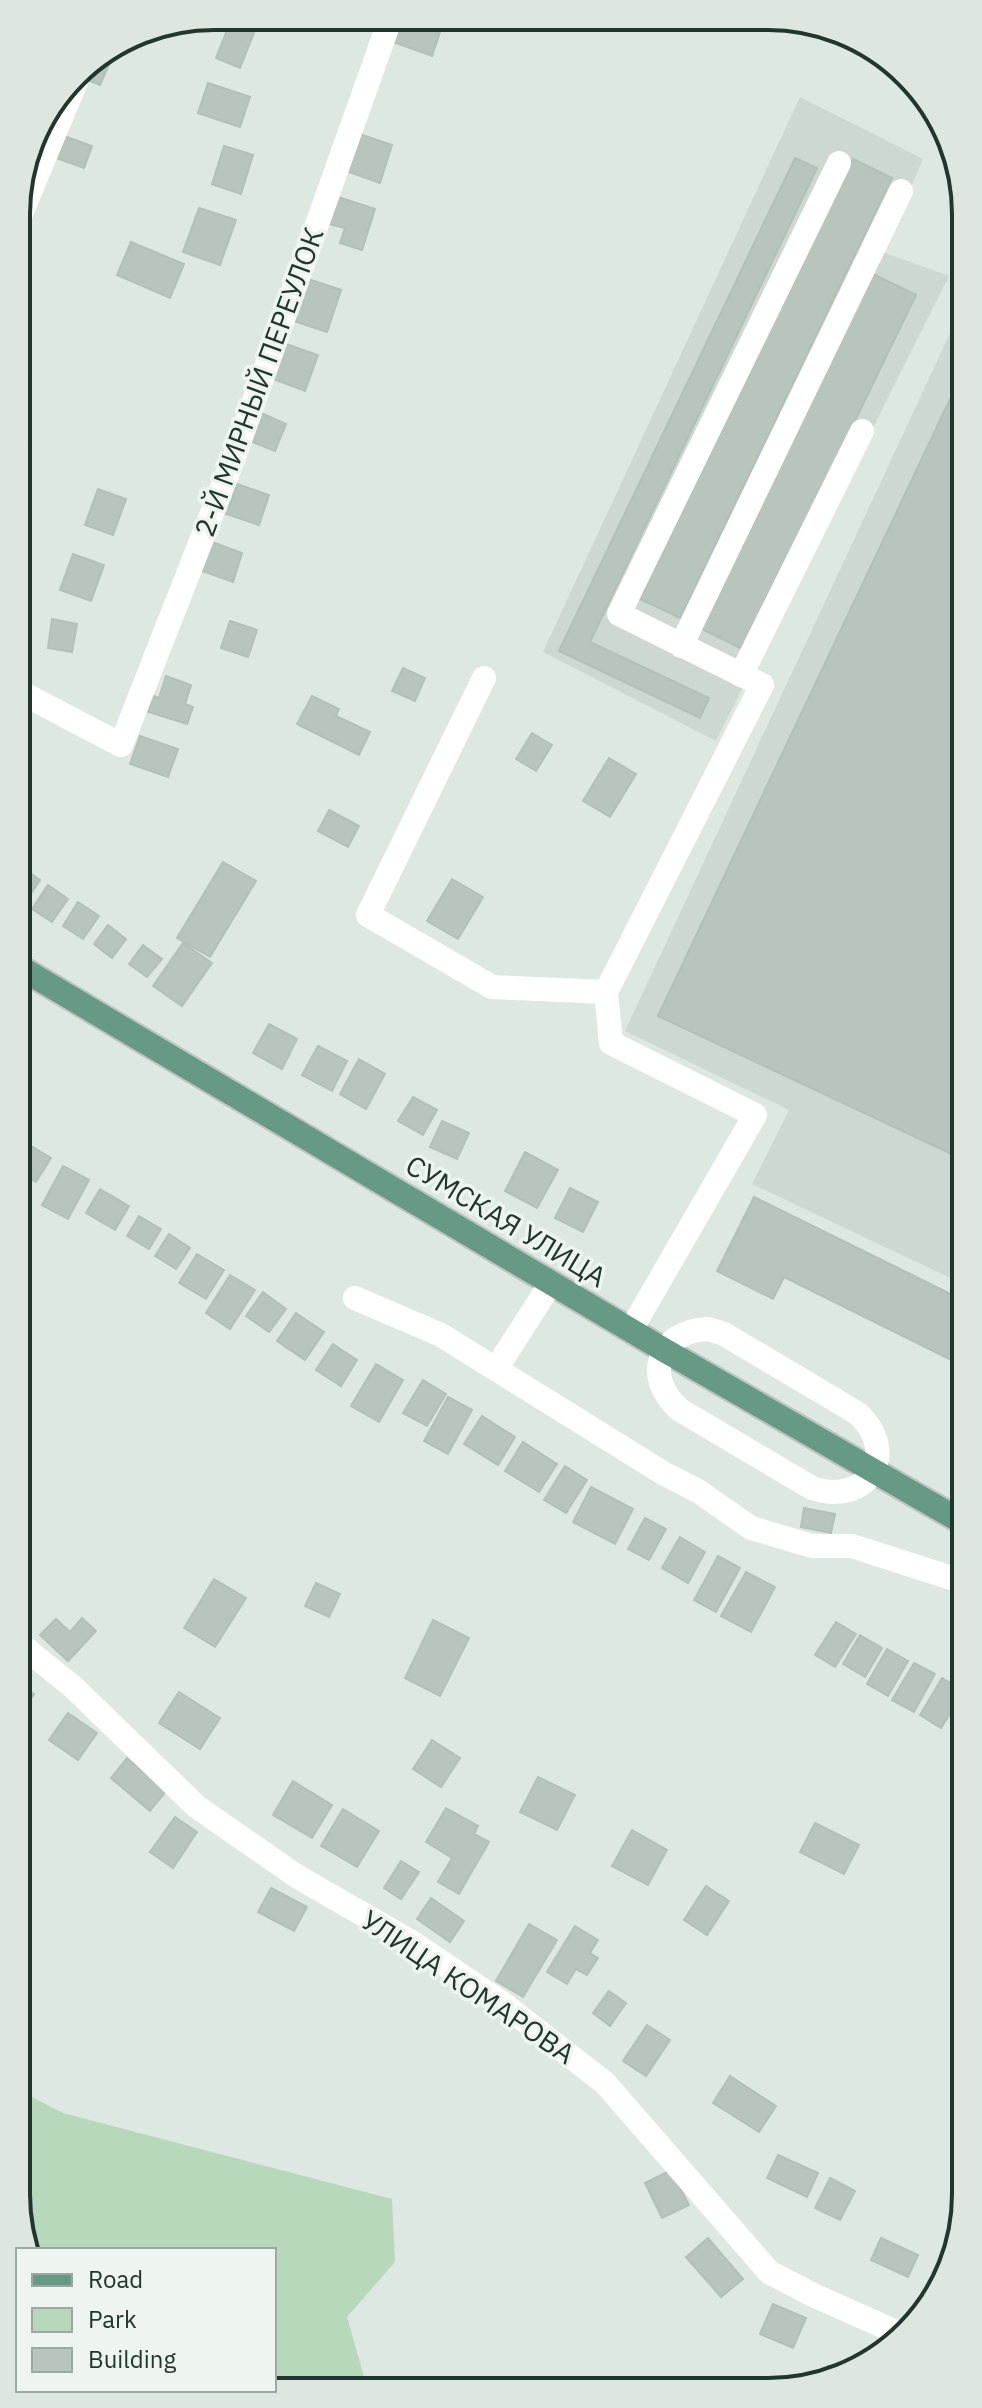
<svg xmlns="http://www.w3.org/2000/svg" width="982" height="2408" viewBox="0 0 982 2408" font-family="'IBM Plex Sans',sans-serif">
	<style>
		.built { fill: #ccd8d1 }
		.green { fill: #b8d8bc }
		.building { fill: #b7c5be; stroke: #b1c1b8; stroke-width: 2 }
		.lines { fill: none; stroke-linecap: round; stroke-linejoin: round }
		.major-casing { stroke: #bcc3c0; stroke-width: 28 }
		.minor { stroke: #fff; stroke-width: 24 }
		.major { stroke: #669a85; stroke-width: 24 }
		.labels { text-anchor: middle; stroke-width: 7; stroke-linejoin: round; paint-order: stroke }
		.street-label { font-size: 28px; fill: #21362d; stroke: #eef5f0 }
		.rim { fill: none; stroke: #21362d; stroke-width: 4 }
	</style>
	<rect width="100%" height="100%" fill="#dee8e2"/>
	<g class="built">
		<polygon points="800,97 923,159 883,252 949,276 716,741 543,652"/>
		<polygon points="960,312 963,1284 752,1184 789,1110 625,1031"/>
	</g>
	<polygon class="green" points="22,2092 63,2113 392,2199 395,2262 347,2317 367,2387 274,2388 274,2250 26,2250 23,2244"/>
	<g class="building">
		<polygon points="402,17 427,17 443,23 432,56 393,42"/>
		<polygon points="231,20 255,30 240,68 216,58"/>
		<polygon points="110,49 115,51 100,85 80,77 86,64"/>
		<polygon points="208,83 250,97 240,127 198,113"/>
		<polygon points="356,133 392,145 380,183 343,170"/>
		<polygon points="64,136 92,146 84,168 56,158"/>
		<polygon points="224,146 253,155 241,194 212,184"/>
		<polygon points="795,158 817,168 590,642 709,698 700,718 559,651"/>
		<polygon points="853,159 892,178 680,618 640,599"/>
		<polygon points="338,197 375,209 362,250 340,243 345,228 329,224"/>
		<polygon points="199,208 236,220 220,265 183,252"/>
		<polygon points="131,242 184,264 170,298 117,275"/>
		<polygon points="873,274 916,295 744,650 702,629"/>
		<polygon points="308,279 341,290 327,332 294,321"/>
		<polygon points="286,344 318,355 305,391 273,379"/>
		<polygon points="960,378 962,1159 658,1016"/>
		<polygon points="261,413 286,424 275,451 250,441"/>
		<polygon points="237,484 269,495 259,525 226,514"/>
		<polygon points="98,489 126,499 113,535 85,525"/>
		<polygon points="212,542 242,553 233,582 202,571"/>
		<polygon points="73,554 104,565 91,601 60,590"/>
		<polygon points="52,619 77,624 72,652 48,648"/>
		<polygon points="230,621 257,630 248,657 221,648"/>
		<polygon points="403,668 425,678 415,701 392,691"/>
		<polygon points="166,676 191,685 185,704 193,707 187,724 146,711 151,695 159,698"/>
		<polygon points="312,696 339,709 336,716 370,732 359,755 297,724"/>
		<polygon points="532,733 552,745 536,771 516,759"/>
		<polygon points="140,736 178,749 168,777 130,764"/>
		<polygon points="609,758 636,774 610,817 583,801"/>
		<polygon points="329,810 359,826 348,847 318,831"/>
		<polygon points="223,862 256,881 210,957 177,938"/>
		<polygon points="20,866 40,880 24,904 19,900"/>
		<polygon points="452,879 483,897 458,939 427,921"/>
		<polygon points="48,885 68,899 52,922 32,909"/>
		<polygon points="78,902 99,916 83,939 63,926"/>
		<polygon points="108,925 126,939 112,958 94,944"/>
		<polygon points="183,943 212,963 182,1006 153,986"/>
		<polygon points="143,945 162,959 147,977 129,964"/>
		<polygon points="269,1024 297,1039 282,1069 253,1053"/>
		<polygon points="318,1046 347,1061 332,1091 302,1075"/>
		<polygon points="359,1059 385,1074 366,1109 340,1094"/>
		<polygon points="413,1097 437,1110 423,1135 398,1121"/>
		<polygon points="442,1121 469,1133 457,1159 430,1147"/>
		<polygon points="23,1141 51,1158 36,1182 19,1172 19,1148"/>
		<polygon points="525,1152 558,1170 537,1208 505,1191"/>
		<polygon points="63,1166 89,1180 68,1219 42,1205"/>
		<polygon points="570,1188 598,1202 583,1232 555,1218"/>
		<polygon points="100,1189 129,1206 115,1230 86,1213"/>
		<polygon points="754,1197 963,1300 963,1366 784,1277 773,1299 717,1271"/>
		<polygon points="139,1216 161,1229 149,1249 127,1236"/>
		<polygon points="169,1234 190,1248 176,1269 155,1256"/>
		<polygon points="197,1254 224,1270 206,1299 179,1283"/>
		<polygon points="230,1275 255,1290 230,1329 206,1313"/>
		<polygon points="263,1292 286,1309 269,1332 246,1316"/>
		<polygon points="296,1313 324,1332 305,1360 277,1341"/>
		<polygon points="333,1344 357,1360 341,1386 316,1370"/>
		<polygon points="376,1364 403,1380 379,1422 351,1406"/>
		<polygon points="423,1380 446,1394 427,1426 403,1413"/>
		<polygon points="448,1397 472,1410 448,1454 424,1441"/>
		<polygon points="482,1416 515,1437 498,1465 464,1444"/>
		<polygon points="523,1442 557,1464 539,1492 505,1471"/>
		<polygon points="565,1466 587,1480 566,1513 544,1500"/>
		<polygon points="591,1487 633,1509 615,1544 573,1522"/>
		<polygon points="804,1508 835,1514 831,1533 801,1527"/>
		<polygon points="645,1518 666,1529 649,1560 628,1549"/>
		<polygon points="680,1537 705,1552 688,1583 662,1568"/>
		<polygon points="718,1556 740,1568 716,1612 694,1600"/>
		<polygon points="746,1572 775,1587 751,1632 721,1616"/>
		<polygon points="214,1579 246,1598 215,1647 184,1628"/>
		<polygon points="316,1583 340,1594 329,1617 305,1606"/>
		<polygon points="82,1618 96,1631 68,1661 40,1635 56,1619 70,1632"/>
		<polygon points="433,1620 469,1638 440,1696 405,1678"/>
		<polygon points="836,1622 856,1634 835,1667 815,1655"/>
		<polygon points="860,1635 882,1648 865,1677 843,1664"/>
		<polygon points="887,1649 908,1661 888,1696 867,1684"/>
		<polygon points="914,1663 935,1674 914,1712 892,1700"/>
		<polygon points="942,1678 964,1691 941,1728 920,1715"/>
		<polygon points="21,1686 34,1694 21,1714"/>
		<polygon points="179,1692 220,1718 200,1749 159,1723"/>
		<polygon points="964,1698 964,1727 951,1720"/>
		<polygon points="68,1713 97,1733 78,1760 49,1740"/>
		<polygon points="432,1740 460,1758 441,1787 413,1769"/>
		<polygon points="127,1758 166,1791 150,1811 111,1778"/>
		<polygon points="538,1777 575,1795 557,1830 520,1812"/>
		<polygon points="293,1781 332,1805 312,1838 273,1815"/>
		<polygon points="446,1808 478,1826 474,1834 489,1842 459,1894 438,1882 452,1858 426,1842"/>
		<polygon points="343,1809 379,1831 357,1867 321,1846"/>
		<polygon points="175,1817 197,1832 173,1868 150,1852"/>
		<polygon points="815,1823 859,1845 844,1874 800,1852"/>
		<polygon points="632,1830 667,1850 648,1885 612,1866"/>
		<polygon points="401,1861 419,1872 401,1899 384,1888"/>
		<polygon points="706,1886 729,1901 707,1935 684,1920"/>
		<polygon points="271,1888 307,1907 294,1931 258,1912"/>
		<polygon points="431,1898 464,1921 450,1942 417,1919"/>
		<polygon points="529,1924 557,1940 523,1997 496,1981"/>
		<polygon points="575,1926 598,1940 590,1953 598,1958 587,1975 576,1969 567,1984 547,1972"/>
		<polygon points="609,1991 626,2003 610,2026 593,2013"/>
		<polygon points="647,2025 670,2040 646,2076 623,2061"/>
		<polygon points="730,2076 776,2106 759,2132 713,2103"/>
		<polygon points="778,2155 818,2173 807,2197 767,2178"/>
		<polygon points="671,2170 689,2205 662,2218 645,2183"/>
		<polygon points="830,2178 855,2191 840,2220 815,2208"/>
		<polygon points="708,2238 743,2279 721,2297 686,2257"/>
		<polygon points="881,2238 918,2255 908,2277 871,2260"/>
		<polygon points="773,2304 806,2318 793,2348 760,2334"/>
		<polygon points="828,2366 849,2372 822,2384"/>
	</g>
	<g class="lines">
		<g class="major-casing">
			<polyline id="major" points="19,967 664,1350 964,1523"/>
		</g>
		<g class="minor">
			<polyline points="17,223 83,65"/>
			<polyline points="681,646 901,191"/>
			<polyline points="741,675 862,431"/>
			<polyline points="484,678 368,915 492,987 606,992 611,1043 755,1115 631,1330"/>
			<polyline points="18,691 121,745 234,457 391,17"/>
			<polyline points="606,992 762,685 619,614 839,163"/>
			<polyline points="355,1298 441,1335 663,1473 698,1491 751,1528 812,1546 852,1546 964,1582"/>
			<path d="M708,1329L724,1334L857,1413C901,1452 868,1507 812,1488L680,1410C642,1377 658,1331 708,1329Z"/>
			<polyline points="496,1369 551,1283"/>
			<polyline points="21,1645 72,1686 197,1807 298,1877 413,1943 502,2003 605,2083 769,2272 813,2295 903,2335"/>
		</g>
		<use href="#major" class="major"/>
	</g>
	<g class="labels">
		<g class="street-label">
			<text transform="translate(259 382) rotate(-70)" y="10">2-Й МИРНЫЙ ПЕРЕУЛОК</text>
			<text transform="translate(506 1221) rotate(31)" y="10">СУМСКАЯ УЛИЦА</text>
			<text transform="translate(468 1987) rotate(34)" y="10">УЛИЦА КОМАРОВА</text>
		</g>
	</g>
	<path d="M0 0H982V2408H0ZM214 30H768A184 184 0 0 1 952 214V2194A184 184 0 0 1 768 2378H214A184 184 0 0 1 30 2194V214A184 184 0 0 1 214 30Z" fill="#dee6e0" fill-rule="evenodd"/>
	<path class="rim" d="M214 30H768A184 184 0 0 1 952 214V2194A184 184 0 0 1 768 2378H214A184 184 0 0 1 30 2194V214A184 184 0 0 1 214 30Z"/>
	<rect x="16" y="2248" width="260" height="144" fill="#eef5f0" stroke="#9ca9a2" stroke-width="2"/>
	<rect x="32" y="2274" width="40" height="12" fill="#669a85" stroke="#9ca9a2" stroke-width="2"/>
	<text x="88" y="2288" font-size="24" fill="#21362d">Road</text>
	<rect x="32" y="2308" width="40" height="24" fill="#b8d8bc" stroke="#9ca9a2" stroke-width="2"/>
	<text x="88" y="2328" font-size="24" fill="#21362d">Park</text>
	<rect x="32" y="2348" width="40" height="24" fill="#b7c5be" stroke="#9ca9a2" stroke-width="2"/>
	<text x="88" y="2368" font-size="24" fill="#21362d">Building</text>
</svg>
